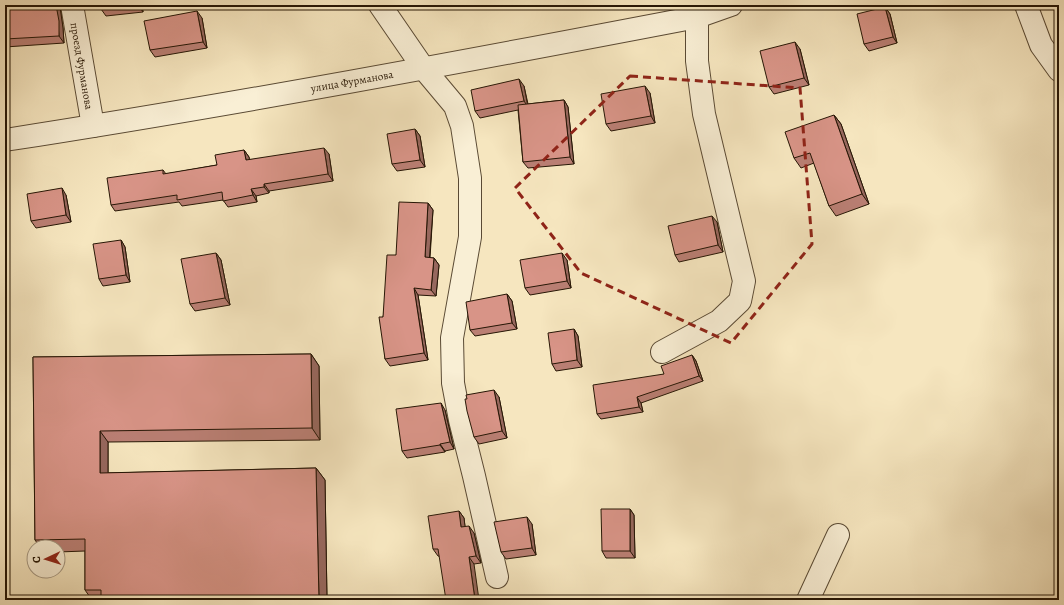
<svg xmlns="http://www.w3.org/2000/svg" width="1064" height="605" viewBox="0 0 1064 605" font-family="Alegreya,serif">
	<style>
		.lines { fill: none; stroke-linecap: round; stroke-linejoin: round }
		.street-casing { stroke: #5a4a34; stroke-width: 24 }
		.street { stroke: #f9efd5; stroke-width: 22 }
		.wall { fill: #ba7f74; stroke: #261605 }
		.shaded-wall { fill: #97685e; stroke: #261605 }
		.building { fill: #d89487; stroke: #261605 }
		.marked { fill: none; stroke: #8f2418; stroke-width: 3; stroke-dasharray: 8 5; stroke-linejoin: round }
		.labels { text-anchor: middle; stroke-width: 4; stroke-linejoin: round; paint-order: stroke }
		.street-label { font-size: 11px; fill: #261605; stroke: #f9efd5 }
	</style>
	<rect width="100%" height="100%" fill="#f6e6bf"/>
	<filter id="stains"><feTurbulence type="fractalNoise" baseFrequency=".005" numOctaves="4"/><feColorMatrix values="0 0 0 0 .2 0 0 0 0 .09 0 0 0 0 .02 0 0 0 .5 -.17"/></filter>
	<radialGradient id="worn" r=".72"><stop offset=".6" stop-color="#630" stop-opacity="0"/><stop offset="1" stop-color="#630" stop-opacity=".3"/></radialGradient>
	<g class="lines">
		<g class="street-casing">
			<g id="street">
				<polyline points="72,5 93,126"/>
				<polyline points="380,5 424,69 455,106 462,126 470,178 470,237 452,338 453,383 460,420 474,476 497,577"/>
				<polyline points="1026,5 1041,45 1059,70"/>
				<path d="M5,140C237,104 467,61 697,17L695,5"/>
				<polyline points="662,352 719,321 740,301 744,281 704,114 697,61 697,17 731,5"/>
				<polyline points="808,600 838,535"/>
			</g>
		</g>
		<use href="#street" class="street"/>
	</g>
	<g class="wall">
		<polygon points="5,5 60,5 60,7 63,28 64,43 5,47"/>
		<polygon points="101,5 142,5 143,12 106,16 101,9"/>
		<polygon points="885,7 890,14 897,43 869,51 864,44"/>
		<polygon points="202,18 207,48 155,57 150,50"/>
		<polygon points="800,49 809,85 774,94 769,87"/>
		<polygon points="524,86 528,104 564,100 568,107 574,164 528,168 523,162 518,110 480,118 475,111"/>
		<polygon points="650,93 655,123 611,131 606,124"/>
		<polygon points="834,115 841,124 869,204 836,216 829,206 814,163 801,168 794,158"/>
		<polygon points="415,129 420,136 425,167 397,171 392,164"/>
		<polygon points="244,150 249,157 249,160 329,154 333,181 269,191 269,193 256,196 257,202 228,207 223,200 182,206 179,202 115,211 111,205 163,170 166,174 217,165"/>
		<polygon points="66,195 71,222 36,228 31,221"/>
		<polygon points="428,203 433,210 430,258 434,258 439,265 436,296 418,295 428,360 390,366 385,359 383,317 396,255"/>
		<polygon points="717,222 723,252 679,262 675,255"/>
		<polygon points="121,240 125,247 130,282 103,286 99,279"/>
		<polygon points="216,253 221,260 230,305 195,311 190,304"/>
		<polygon points="567,260 571,288 530,295 525,288"/>
		<polygon points="507,294 512,301 517,329 475,336 470,330"/>
		<polygon points="574,329 578,336 582,367 556,371 552,364"/>
		<polygon points="311,354 319,366 320,440 108,442 108,473 316,468 325,480 327,600 92,600 85,590 85,551 58,552 58,547 40,547 35,540 33,357"/>
		<polygon points="692,355 696,361 703,381 641,403 643,412 601,419 597,414 664,374"/>
		<polygon points="499,397 507,438 479,444 474,437"/>
		<polygon points="445,410 454,449 445,451 445,452 407,458 402,451"/>
		<polygon points="630,509 634,515 635,558 606,558 602,551"/>
		<polygon points="459,511 464,518 465,527 474,533 481,563 474,564 438,556 433,549"/>
		<polygon points="532,524 536,555 506,559 501,552"/>
	</g>
	<g class="shaded-wall">
		<polygon points="56,5 60,5 60,7 63,28 64,43 59,36"/>
		<polygon points="138,5 142,5 143,12"/>
		<polygon points="885,7 890,14 897,43 893,37"/>
		<polygon points="197,11 202,18 207,48 203,42"/>
		<polygon points="795,42 800,49 809,85 804,78"/>
		<polygon points="519,79 524,86 528,107 524,101"/>
		<polygon points="645,86 650,93 655,123 651,116"/>
		<polygon points="564,100 568,107 574,164 570,157"/>
		<polygon points="834,115 841,124 869,204 862,194"/>
		<polygon points="415,129 420,136 425,167 420,160"/>
		<polygon points="324,148 329,154 333,181 328,174"/>
		<polygon points="244,150 249,157 251,167 246,160"/>
		<polygon points="264,184 269,191 269,193 264,187"/>
		<polygon points="62,188 66,195 71,222 66,215"/>
		<polygon points="251,189 256,196 257,202 253,195"/>
		<polygon points="428,203 433,210 429,264 425,257"/>
		<polygon points="712,216 717,222 723,252 718,245"/>
		<polygon points="121,240 125,247 130,282 126,275"/>
		<polygon points="216,253 221,260 230,305 225,298"/>
		<polygon points="562,253 567,260 571,288 567,281"/>
		<polygon points="434,258 439,265 436,296 431,290"/>
		<polygon points="414,288 418,295 428,360 424,353"/>
		<polygon points="507,294 512,301 517,329 512,323"/>
		<polygon points="574,329 578,336 582,367 577,360"/>
		<polygon points="311,354 319,366 320,440 312,428"/>
		<polygon points="692,355 696,361 703,381 699,376"/>
		<polygon points="494,390 499,397 507,438 502,431"/>
		<polygon points="637,397 641,403 643,412 639,407"/>
		<polygon points="441,403 445,410 454,449 450,442"/>
		<polygon points="100,431 108,442 108,485 100,473"/>
		<polygon points="440,444 445,451 445,452 440,445"/>
		<polygon points="316,468 325,480 327,600 319,600"/>
		<polygon points="630,509 634,515 635,558 630,551"/>
		<polygon points="459,511 464,518 466,534 461,527"/>
		<polygon points="527,517 532,524 536,555 532,548"/>
		<polygon points="469,526 474,533 481,563 476,556"/>
		<polygon points="469,557 474,564 479,600 475,600"/>
	</g>
	<g class="building">
		<polygon points="5,5 56,5 59,21 59,36 5,39"/>
		<polygon points="101,5 137,5 101,9"/>
		<polygon points="885,7 893,37 864,44 857,14"/>
		<polygon points="197,11 203,42 150,50 144,21"/>
		<polygon points="795,42 804,78 769,87 760,51"/>
		<polygon points="519,79 524,101 475,111 471,90"/>
		<polygon points="645,86 651,116 606,124 601,94"/>
		<polygon points="564,100 570,157 523,162 518,105"/>
		<polygon points="834,115 862,194 829,206 810,153 794,158 785,132"/>
		<polygon points="415,129 420,160 392,164 387,134"/>
		<polygon points="324,148 328,174 264,184 264,187 251,189 253,195 223,201 222,192 177,200 177,195 111,205 107,178 163,170 163,174 217,165 215,155 244,150 246,160"/>
		<polygon points="62,188 66,215 31,221 27,194"/>
		<polygon points="399,202 428,203 425,257 434,258 431,290 414,288 424,353 385,359 379,317 383,317 387,255 396,255"/>
		<polygon points="712,216 718,245 675,255 668,226"/>
		<polygon points="121,240 126,275 99,279 93,244"/>
		<polygon points="216,253 225,298 190,304 181,259"/>
		<polygon points="562,253 567,281 525,288 520,260"/>
		<polygon points="507,294 512,323 470,330 466,302"/>
		<polygon points="574,329 577,360 552,364 548,333"/>
		<polygon points="311,354 312,428 100,431 100,473 316,468 319,600 101,600 101,590 85,590 85,539 35,540 33,357"/>
		<polygon points="692,355 699,376 637,397 639,407 597,414 593,385 664,374 661,366"/>
		<polygon points="494,390 502,431 474,437 467,411 465,399 467,399 466,395"/>
		<polygon points="441,403 450,442 440,444 440,445 402,451 396,409"/>
		<polygon points="601,509 630,509 630,551 602,551"/>
		<polygon points="459,511 461,527 469,526 476,556 469,557 475,600 446,600 438,549 433,549 428,516"/>
		<polygon points="527,517 532,548 501,552 494,522"/>
	</g>
	<path class="marked" d="M630,76L800,88L812,244L731,343L581,273L515,188Z"/>
	<g class="labels">
		<g class="street-label">
			<text transform="translate(82 66) rotate(80)" y="4">проезд Фурманова</text>
			<text transform="translate(352 81) rotate(-10)" y="4">улица Фурманова</text>
		</g>
	</g>
	<rect width="1064" height="605" fill="none" stroke="#f6e6bf" stroke-width="20"/>
	<rect x="6" y="6" width="1052" height="593" fill="none" stroke="#261605" stroke-width="2"/>
	<rect x="10" y="10" width="1044" height="585" fill="none" stroke="#261605"/>
	<g transform="translate(46 559) rotate(266)"><circle r="19" fill="#f9efd5" stroke="#a59882"/>
	<path d="M0-3L7 15L0 10L-7 15Z" fill="#8f2418"/>
	<text y="-6" font-size="11" font-weight="bold" text-anchor="middle" fill="#261605">С</text>
	</g>
	<rect width="100%" height="100%" filter="url(#stains)"/>
	<rect width="100%" height="100%" fill="url(#worn)"/>
</svg>
